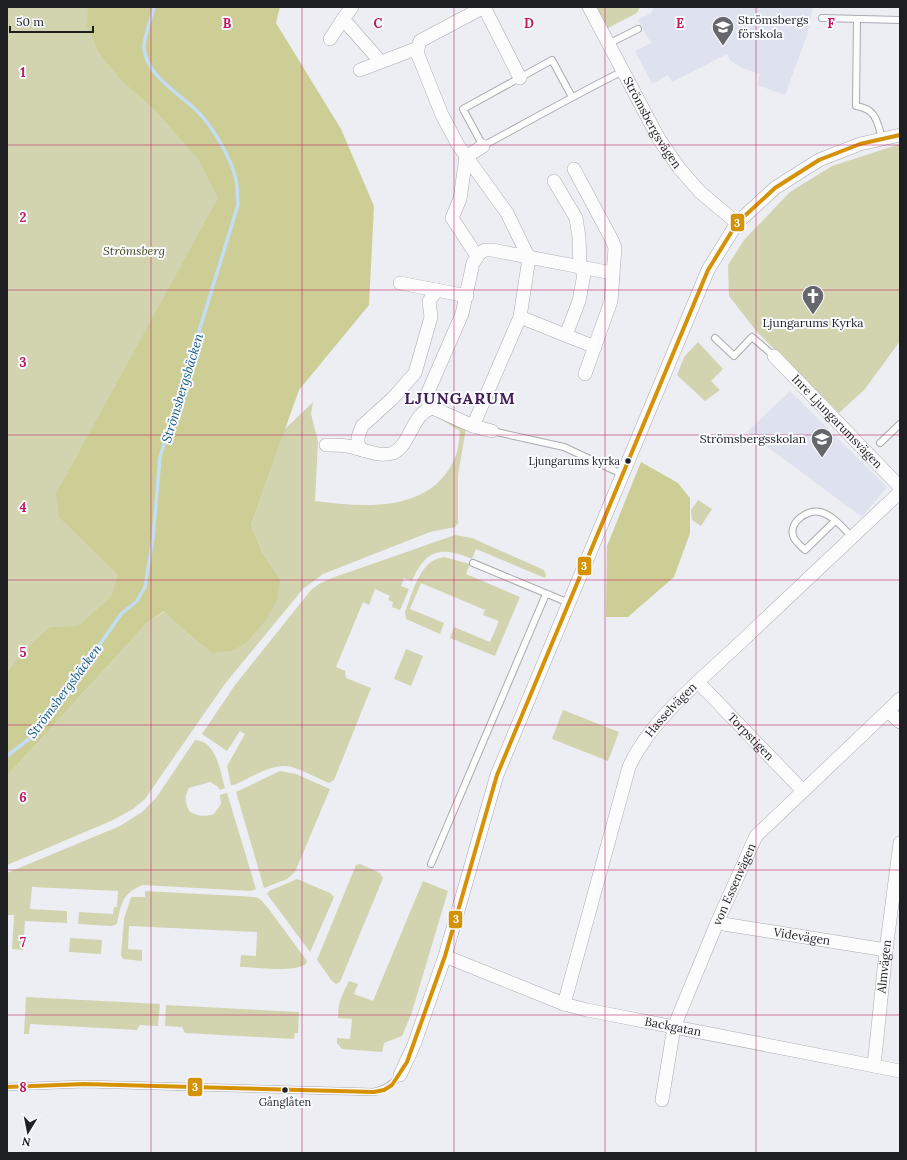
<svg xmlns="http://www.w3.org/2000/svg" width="907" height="1160" viewBox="0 0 907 1160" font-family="Lora,serif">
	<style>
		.built { fill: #dde2ee }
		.green { fill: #d2d4b0 }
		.forest { fill: #ccce96 }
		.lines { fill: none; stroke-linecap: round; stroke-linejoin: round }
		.stream { stroke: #c5ddf2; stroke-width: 3.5 }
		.service-casing { stroke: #aaabb0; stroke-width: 8 }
		.minor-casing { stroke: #aaabb0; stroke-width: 14 }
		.service { stroke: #fcfcfd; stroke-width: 6 }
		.minor { stroke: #fcfcfd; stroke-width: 13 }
		.bus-1-casing { stroke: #f8fafe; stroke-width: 7 }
		.bus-1 { stroke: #d69205; stroke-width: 4 }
		.grid { fill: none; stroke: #c2185b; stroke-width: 1; stroke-opacity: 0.55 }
		.bus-dot { fill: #1e1f23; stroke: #f8fafe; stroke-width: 1.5 }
		.labels { text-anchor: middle; stroke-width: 4; stroke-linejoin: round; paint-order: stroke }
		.bus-label { font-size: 11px; fill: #1e1f23; stroke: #f8fafe; text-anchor: end }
		.poi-label { font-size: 12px; fill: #1e1f23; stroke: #f8fafe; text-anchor: start }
		.street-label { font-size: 12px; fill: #1e1f23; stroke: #f8fafe }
		.park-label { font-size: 12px; font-style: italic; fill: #47481c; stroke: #f8fafe }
		.water-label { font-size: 13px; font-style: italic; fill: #135a84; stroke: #f8fafe }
		.district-label { font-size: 16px; font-weight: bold; letter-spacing: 1px; fill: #401d54; stroke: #f8fafe }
		.grid-label { font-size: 13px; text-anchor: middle; font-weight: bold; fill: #c2185b; stroke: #f8fafe; stroke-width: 4; stroke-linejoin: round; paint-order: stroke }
		.line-badge { stroke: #f8fafe; stroke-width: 1.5 }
		.badge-label { font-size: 11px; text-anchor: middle; font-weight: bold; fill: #fff }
	</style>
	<rect width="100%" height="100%" fill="#eceef4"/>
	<g class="built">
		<polygon points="654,7 813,7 807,35 785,95 757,85 760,74 740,67 730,60 727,54 672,82 668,75 652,84 635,51 651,43 638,20 651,13"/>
		<polygon points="790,391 887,487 862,517 747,432"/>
	</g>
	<g class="green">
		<polygon points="7,7 198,7 270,263 153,614 7,774"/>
		<polygon points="595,7 640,7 637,13 606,29"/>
		<polygon points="900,144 900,341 865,389 839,413 757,332 729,296 728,265 744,240 790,192 832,166"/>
		<polygon points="698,342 723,369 711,381 720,390 705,401 677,375 684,357"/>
		<path d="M313,402L311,414L318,441L315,501C366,508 434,513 456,455C459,448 459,438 460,431L429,412L466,428L458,475V523L455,527L430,532L323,574L303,589L224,685L145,799L133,809L111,821L7,865V776L148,622L165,611L187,633L212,653L280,579L262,552L251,525L285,429Z"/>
		<polygon points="698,500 712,509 701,526 692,520 691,510"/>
		<path d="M455,535L472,538L544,570L546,575L545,578L476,549L472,559C441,546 426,549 412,581L404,578L401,586L409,589L400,610L392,607L393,602L388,600L390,596L375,589L369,605L363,602L336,667L345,671L346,678L371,688L334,780L329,783C317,778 305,771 292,767C273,762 251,778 234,785H231L227,766L245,734L240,731L227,751L202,734L235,685L311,590L319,584L332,578Z"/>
		<path d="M444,557L470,564L466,574L520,597L495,656L450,638L454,627L490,642L499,621L483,615L485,610L421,583L410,609L444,623L440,634L406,619L405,612C413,593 419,560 444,557Z"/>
		<polygon points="406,649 423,656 411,686 394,679"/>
		<polygon points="563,710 619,732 608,761 552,739"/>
		<path d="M195,740C217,741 220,772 225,788L220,790L217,786L210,782L189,788C184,796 185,804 190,812C198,816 205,817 214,814L221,804L220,795L227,793L256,889L251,891L143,885C122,893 121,904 117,924L112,926L78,924L79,912L113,914L114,907H117L118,891L32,887L30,909L67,911V923L25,921L23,950L12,949L14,915H7V873L120,826L142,812L156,798Z"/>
		<polygon points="280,771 296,774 330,789 295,872 287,879 264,888 236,792"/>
		<polygon points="360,864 380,873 383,878 340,982 336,984 332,981 317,960 356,865"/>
		<polygon points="297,879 330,893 334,897 310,952 267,894 269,891"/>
		<path d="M423,881L448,891L411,1015L402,1036L384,1043L382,1052L342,1049L337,1043V1038L350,1039L352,1019L338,1018C338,1001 342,995 349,981L358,984L354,994L373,1001Z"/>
		<path d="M145,891L256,897L261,900L268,908L307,961L306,964C293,973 256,967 240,967L241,955L256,956L257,932L129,926L128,949L142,950V961L123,959L121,955L124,919L131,897H145Z"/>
		<polygon points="70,938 102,940 101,954 69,952"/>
		<polygon points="26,997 160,1004 158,1026 140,1025 137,1030 30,1024 29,1034 24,1034"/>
		<polygon points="166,1005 299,1012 298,1033 295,1033 294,1039 185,1033 182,1027 165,1026"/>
	</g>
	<g class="forest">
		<polygon points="88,7 280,7 276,23 341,129 374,206 369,305 299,390 251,525 262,552 280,579 277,600 266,620 246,643 231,651 212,653 187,633 164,611 148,622 7,776 7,674 21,653 50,627 78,626 111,597 118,575 59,517 56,494 218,198 199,160 156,111 121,80 99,53 87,26"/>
		<polygon points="641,462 678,483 690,498 690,533 674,577 628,617 606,617 607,546"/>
	</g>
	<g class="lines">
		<path class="stream" d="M7,756L34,735L59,703L121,614L137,601L145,587L153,538L160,457L238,205C237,197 238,188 236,180C232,159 211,124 196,110C178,93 146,75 144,48C143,40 152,16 154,7"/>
		<g class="service-casing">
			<g id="service">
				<polyline points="822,18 900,20"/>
				<path d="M857,19L856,106C876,109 877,121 882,138"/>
				<polyline points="608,44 638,29"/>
				<path d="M572,97L552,60L463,109L483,146C529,121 575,95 623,71"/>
				<polyline points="715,338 734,356 752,337 774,356"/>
				<polyline points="492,431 564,447 622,474"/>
				<polyline points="880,443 900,424"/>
				<path d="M835,521L805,550C801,546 796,542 794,538C787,523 807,509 820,512C833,515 843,528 852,537"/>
				<polyline points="473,563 569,603"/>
				<polyline points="431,864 546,594"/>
				<path d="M7,1087L84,1084L374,1092C386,1089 392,1085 400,1075"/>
			</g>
		</g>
		<g class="minor-casing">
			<g id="minor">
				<polyline points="352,7 343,19 380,61"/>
				<polyline points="484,7 520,78"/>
				<path id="s1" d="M589,7L659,139L679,168L700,192L737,223"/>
				<polyline points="330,39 343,19"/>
				<polyline points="360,70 418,48"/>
				<polyline points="574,169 612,240 615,248 611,301 585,374"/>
				<polyline points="554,181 576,218 579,237 580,267 584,274 579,301 566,335"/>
				<polyline points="477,256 452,218 460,199 466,157 483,146"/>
				<polyline points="400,283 467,296"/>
				<polyline points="520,317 595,347"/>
				<path id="s2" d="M774,356L900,487"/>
				<polyline points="429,409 428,392 462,314 473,263 480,253 485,250 492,250 612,273"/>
				<polyline points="473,426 520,317 529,258 507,213 458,145 442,115 418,55 418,48 420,41 484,7"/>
				<path d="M326,445C333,445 340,445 347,446C361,448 379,458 393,453C411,445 412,412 433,408L473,426L492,431"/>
				<polyline points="362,450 358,444 358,437 362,426 393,398 415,373 431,317 429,301 437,290"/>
				<path id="s3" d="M698,682L803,791"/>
				<polyline points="888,711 900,722"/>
				<path id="s4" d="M717,923L886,950"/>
				<path id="s5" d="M452,959L564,1004L587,1010L900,1071"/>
				<path id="s6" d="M564,1004L629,767C650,720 704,677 741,642C794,592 847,542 900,492"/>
				<path id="s7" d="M874,1066L886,950L900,843"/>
				<polyline points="400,1075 414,1045 445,956 497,775 708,270 737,223 775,188 819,160 860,144 900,135"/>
				<path id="s8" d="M662,1100L674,1027L717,923L756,836L900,699"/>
			</g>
		</g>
		<use href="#service" class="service"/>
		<use href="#minor" class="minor"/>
		<g class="bus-1-casing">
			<polyline id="bus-1" points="7,1087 84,1084 374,1092 384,1090 392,1085 407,1062 445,956 497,775 708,270 737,223 775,188 819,160 860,144 900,135"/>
		</g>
		<use href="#bus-1" class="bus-1"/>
	</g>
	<path class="grid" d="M151,7V1153M302,7V1153M454,7V1153M605,7V1153M756,7V1153M7,145H900M7,290H900M7,435H900M7,580H900M7,725H900M7,870H900M7,1015H900"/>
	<defs>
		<g id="school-pin" transform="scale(1.15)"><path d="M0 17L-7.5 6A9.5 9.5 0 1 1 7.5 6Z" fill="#66676c" stroke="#f8fafe"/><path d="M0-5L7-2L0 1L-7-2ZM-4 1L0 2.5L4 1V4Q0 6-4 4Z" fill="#fff"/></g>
		<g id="church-pin" transform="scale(1.15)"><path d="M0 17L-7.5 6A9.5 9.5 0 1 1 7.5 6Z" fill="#66676c" stroke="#f8fafe"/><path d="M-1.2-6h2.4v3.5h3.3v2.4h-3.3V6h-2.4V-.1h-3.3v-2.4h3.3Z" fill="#fff"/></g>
	</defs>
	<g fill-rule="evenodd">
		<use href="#school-pin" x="723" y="27"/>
		<use href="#church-pin" x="813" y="296"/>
		<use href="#school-pin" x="822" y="439"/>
	</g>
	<g class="bus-dot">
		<circle cx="628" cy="461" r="3.5"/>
		<circle cx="285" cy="1090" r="3.5"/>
	</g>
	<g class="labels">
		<g class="bus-label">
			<text x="620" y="465">Ljungarums kyrka</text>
			<text x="285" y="1106" text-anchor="middle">Gånglåten</text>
		</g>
		<g class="poi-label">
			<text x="738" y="24">Strömsbergs<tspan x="738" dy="14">förskola</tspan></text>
			<text x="813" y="327" text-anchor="middle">Ljungarums Kyrka</text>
			<text x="806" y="443" text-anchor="end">Strömsbergsskolan</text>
		</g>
		<g class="street-label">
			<text dy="4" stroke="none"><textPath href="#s1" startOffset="132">Strömsbergsvägen</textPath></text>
			<text dy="4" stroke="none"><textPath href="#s2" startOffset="91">Inre Ljungarumsvägen</textPath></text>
			<text dy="4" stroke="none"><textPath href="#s6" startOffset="317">Hasselvägen</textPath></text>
			<text dy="4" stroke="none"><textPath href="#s3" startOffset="76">Torpstigen</textPath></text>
			<text dy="4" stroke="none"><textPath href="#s8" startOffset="229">von Essenvägen</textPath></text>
			<text dy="4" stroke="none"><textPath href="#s4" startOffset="86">Videvägen</textPath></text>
			<text dy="4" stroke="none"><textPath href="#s7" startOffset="100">Almvägen</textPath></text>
			<text dy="4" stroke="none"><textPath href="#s5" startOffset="232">Backgatan</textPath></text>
		</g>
		<g class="park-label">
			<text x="134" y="255">Strömsberg</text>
		</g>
		<g class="water-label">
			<text transform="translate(182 388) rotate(-73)" y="5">Strömsbergsbäcken</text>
			<text transform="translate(64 691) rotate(-53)" y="5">Strömsbergsbäcken</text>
		</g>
		<g class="district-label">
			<text x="460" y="404">LJUNGARUM</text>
		</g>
	</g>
	<g class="grid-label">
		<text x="227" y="28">B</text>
		<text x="378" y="28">C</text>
		<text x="529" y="28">D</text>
		<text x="680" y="28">E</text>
		<text x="831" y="28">F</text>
		<text x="23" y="77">1</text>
		<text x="23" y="222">2</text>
		<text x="23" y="367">3</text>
		<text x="23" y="512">4</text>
		<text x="23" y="657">5</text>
		<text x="23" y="802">6</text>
		<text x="23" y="947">7</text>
		<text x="23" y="1092">8</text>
	</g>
	<g class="line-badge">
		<rect x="730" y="213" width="15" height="19" rx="4" fill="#d69205"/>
		<rect x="577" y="556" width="15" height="20" rx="4" fill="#d69205"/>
		<rect x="448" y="910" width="15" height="19" rx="4" fill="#d69205"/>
		<rect x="187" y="1077" width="16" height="20" rx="4" fill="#d69205"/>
	</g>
	<g class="badge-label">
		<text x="737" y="227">3</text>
		<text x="584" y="570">3</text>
		<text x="456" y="923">3</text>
		<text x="195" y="1091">3</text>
	</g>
	<rect width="907" height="1160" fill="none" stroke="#1e1f23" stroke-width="16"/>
	<g transform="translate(28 1132) rotate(190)" stroke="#f8fafe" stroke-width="3" paint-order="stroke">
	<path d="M0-3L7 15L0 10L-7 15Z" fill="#1e1f23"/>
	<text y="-6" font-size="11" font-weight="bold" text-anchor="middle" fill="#1e1f23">N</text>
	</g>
	<path d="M10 26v6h83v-6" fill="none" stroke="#1e1f23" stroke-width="2"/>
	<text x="16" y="26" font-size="12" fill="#1e1f23" stroke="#f8fafe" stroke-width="3" paint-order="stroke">50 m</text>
</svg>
